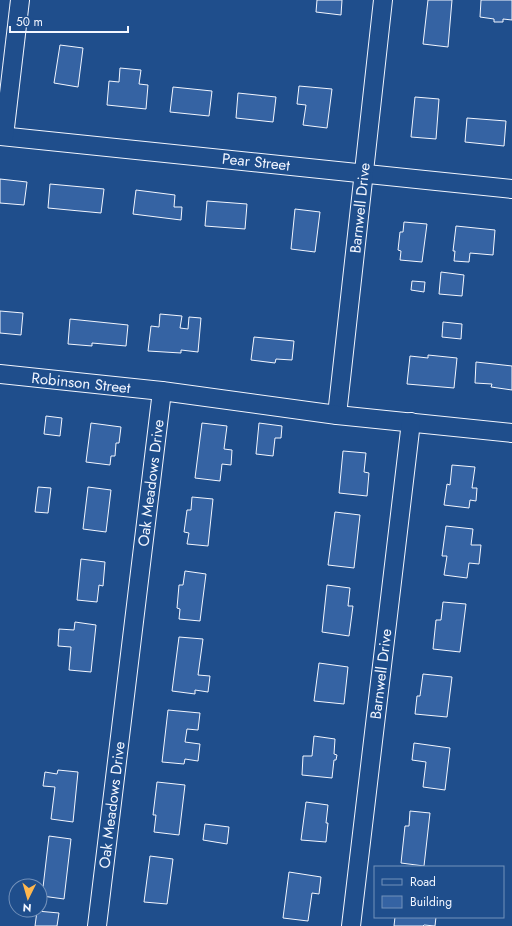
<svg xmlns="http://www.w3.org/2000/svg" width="512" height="926" viewBox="0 0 512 926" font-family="Jost,sans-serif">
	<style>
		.building { fill: #3563a3; stroke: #f2f6ff }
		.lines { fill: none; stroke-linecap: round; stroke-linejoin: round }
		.minor-casing { stroke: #f2f6ff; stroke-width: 20 }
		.minor { stroke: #1f4e8c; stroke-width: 18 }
		.labels { text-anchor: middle; stroke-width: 3; stroke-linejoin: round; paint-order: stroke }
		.street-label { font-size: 15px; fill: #f2f6ff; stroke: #1f4e8c }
	</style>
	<rect width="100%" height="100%" fill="#1f4e8c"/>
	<g class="building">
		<polygon points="317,0 342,0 341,15 316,12"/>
		<polygon points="428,0 452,0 448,47 423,44"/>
		<polygon points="481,0 512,0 512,20 503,19 503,22 494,22 494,19 480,17"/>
		<polygon points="60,45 83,48 78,87 54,83"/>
		<polygon points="120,68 141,70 139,84 148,85 146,109 107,105 109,81 119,82"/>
		<polygon points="299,86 332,89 327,128 303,125 306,105 297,104"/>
		<polygon points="173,87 212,91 209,116 170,112"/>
		<polygon points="238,93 276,97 273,122 236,118"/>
		<polygon points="415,97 439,99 436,139 411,137"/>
		<polygon points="467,118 506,121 504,146 465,142"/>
		<polygon points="0,179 27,182 24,205 0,203"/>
		<polygon points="50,184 104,189 101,213 48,208"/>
		<polygon points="136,190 175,195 174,207 182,207 181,220 133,214"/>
		<polygon points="207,201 247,204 245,229 205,226"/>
		<polygon points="295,209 320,212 315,252 291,249"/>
		<polygon points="404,222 427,224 422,262 400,260 401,251 398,250 400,232 403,232"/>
		<polygon points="456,226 495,230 493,255 470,253 469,262 454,261 455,251 453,251"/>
		<polygon points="441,272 464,275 462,296 439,294"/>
		<polygon points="412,281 425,282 424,292 411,290"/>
		<polygon points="0,311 23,313 21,335 0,333"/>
		<polygon points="160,314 182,316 180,328 188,329 189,317 201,318 198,352 181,350 181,353 148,351 151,326 159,327"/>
		<polygon points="70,319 128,325 126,346 92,343 92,346 68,344"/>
		<polygon points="443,322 462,324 461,339 442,337"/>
		<polygon points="254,337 294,341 292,360 276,359 275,363 251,360"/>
		<polygon points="428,355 457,358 454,388 407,384 410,356 428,358"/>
		<polygon points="476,362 512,366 512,390 491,387 492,384 475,383"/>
		<polygon points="46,416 62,418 60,436 44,434"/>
		<polygon points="91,423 121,427 119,443 116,443 115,456 111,456 110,465 86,462"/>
		<polygon points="202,423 227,426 224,449 232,450 231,465 222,464 220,481 195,478"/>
		<polygon points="259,423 282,426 281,438 275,438 273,456 256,454"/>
		<polygon points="343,451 366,453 364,472 369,473 367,496 339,493"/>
		<polygon points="452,465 475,467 472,488 477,488 476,501 470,500 469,508 444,505 447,484 450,485"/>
		<polygon points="38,487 51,488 48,513 35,512"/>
		<polygon points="88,487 111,490 106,532 83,529"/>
		<polygon points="192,497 213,499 208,546 187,544 189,533 184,532 187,510 191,510"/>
		<polygon points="335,512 360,515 354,568 328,565"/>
		<polygon points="446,526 473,529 471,545 481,545 479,564 469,563 467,578 444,575 447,556 442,556"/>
		<polygon points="81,559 105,562 103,586 99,585 97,602 77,600"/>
		<polygon points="185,571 206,574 200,621 179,619 180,609 177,608 179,585 183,585"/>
		<polygon points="327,585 350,588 348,606 353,606 349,636 322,632"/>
		<polygon points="443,602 466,604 460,652 433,649 436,620 441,620"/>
		<polygon points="75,622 96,625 91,672 69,670 71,647 58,646 59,629 74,630"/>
		<polygon points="179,637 203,639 198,675 210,676 208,692 195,690 195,694 172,691"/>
		<polygon points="319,663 348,667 344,704 314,701"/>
		<polygon points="423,674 452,677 447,717 415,714 417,696 420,696"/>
		<polygon points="168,710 200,713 198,730 187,729 185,742 200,744 198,761 185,759 184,764 162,762"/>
		<polygon points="314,736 335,739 334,754 337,755 336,760 334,760 332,778 302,775 303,756 312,756"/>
		<polygon points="414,743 450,748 445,790 423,787 426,762 412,760"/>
		<polygon points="58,770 78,772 73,822 51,819 55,787 43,786 45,772 57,774"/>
		<polygon points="157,782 185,785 179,835 154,832 156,815 153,815"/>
		<polygon points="306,802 328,805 326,823 328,823 326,842 301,840"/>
		<polygon points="410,811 430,813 424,866 401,863 405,826 409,826"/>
		<polygon points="205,824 229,827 227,844 203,840"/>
		<polygon points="49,836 71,839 64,899 42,896"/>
		<polygon points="150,856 173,859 167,904 144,902"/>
		<polygon points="289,872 321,877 319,894 312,893 308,921 283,918"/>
		<polygon points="37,911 59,913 57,926 35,926"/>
		<polygon points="395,917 436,917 435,926 424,925 423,926 394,926"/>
	</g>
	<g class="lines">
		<g class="minor-casing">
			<g id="minor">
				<polyline points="0,136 512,189"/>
				<polyline points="4,136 20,0"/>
				<polyline points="0,374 162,391"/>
				<polyline points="337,415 383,0"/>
				<polyline points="97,926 162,391 337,415 512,433"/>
				<polyline points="351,926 411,422"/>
			</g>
		</g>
		<use href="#minor" class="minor"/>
	</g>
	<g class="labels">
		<g class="street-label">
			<text transform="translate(256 162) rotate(6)" y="5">Pear Street</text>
			<text transform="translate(360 208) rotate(-84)" y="5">Barnwell Drive</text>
			<text transform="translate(81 383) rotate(6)" y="5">Robinson Street</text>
			<text transform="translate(151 483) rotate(-83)" y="5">Oak Meadows Drive</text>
			<text transform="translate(381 674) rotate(-83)" y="5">Barnwell Drive</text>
			<text transform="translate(112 805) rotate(-83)" y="5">Oak Meadows Drive</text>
		</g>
	</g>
	<rect x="374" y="866" width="130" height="52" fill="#1f4e8c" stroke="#7391ba"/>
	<rect x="382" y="879" width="20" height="6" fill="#1f4e8c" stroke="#7391ba"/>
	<text x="410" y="886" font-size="12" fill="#f2f6ff">Road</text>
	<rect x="382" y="896" width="20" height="12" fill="#3563a3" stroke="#7391ba"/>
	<text x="410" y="906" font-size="12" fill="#f2f6ff">Building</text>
	<g transform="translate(28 898) rotate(185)"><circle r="19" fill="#1f4e8c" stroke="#7391ba"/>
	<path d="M0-3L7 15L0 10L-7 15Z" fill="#ffb74d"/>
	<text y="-6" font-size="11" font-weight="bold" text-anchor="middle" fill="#f2f6ff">N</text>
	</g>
	<path d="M10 26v6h118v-6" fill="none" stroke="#f2f6ff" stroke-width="2"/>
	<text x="16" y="26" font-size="12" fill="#f2f6ff" stroke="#1f4e8c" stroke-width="3" paint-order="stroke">50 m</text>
</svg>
